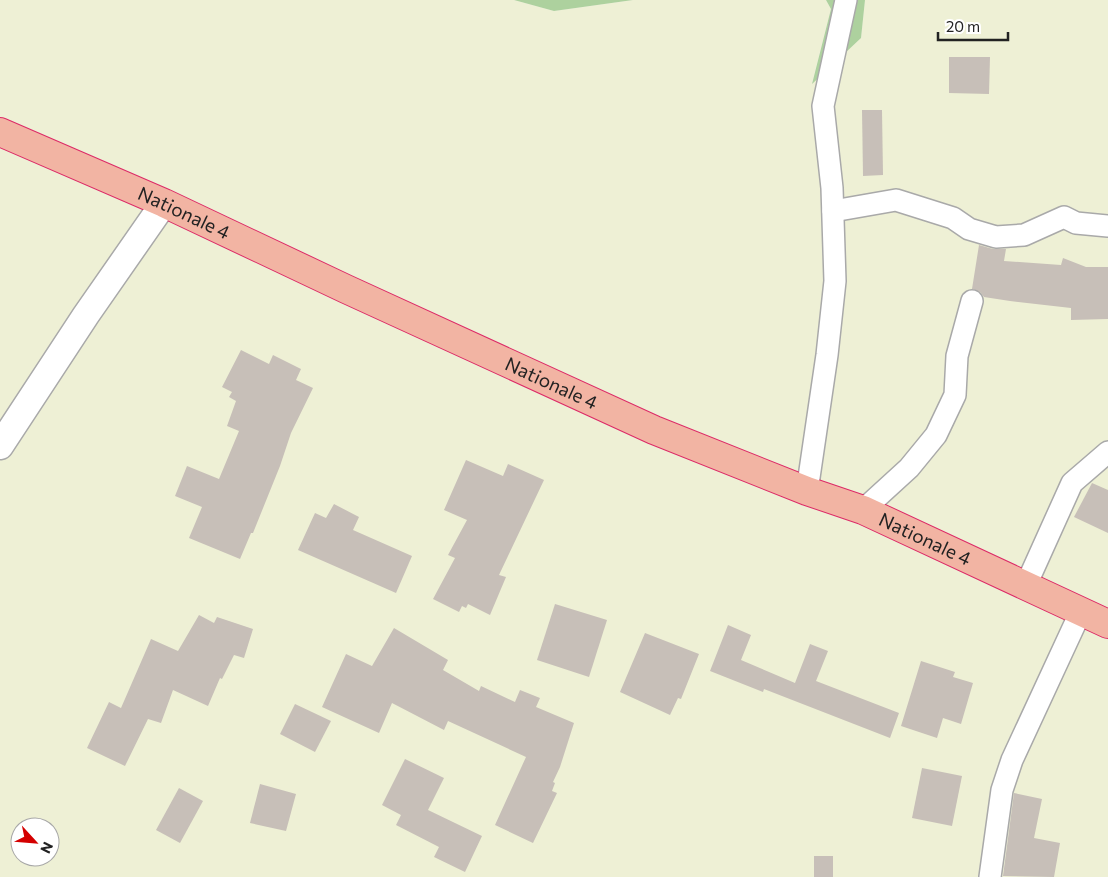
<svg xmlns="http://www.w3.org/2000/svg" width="1108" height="877" viewBox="0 0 1108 877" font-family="Commissioner,sans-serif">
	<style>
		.farmland { fill: #eef0d5; fill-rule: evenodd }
		.forest { fill: #add19e }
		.building { fill: #c7bfb8 }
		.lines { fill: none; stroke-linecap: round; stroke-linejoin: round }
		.minor-casing { stroke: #a9a9a9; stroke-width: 24 }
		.tertiary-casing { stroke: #a9a9a9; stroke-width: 29 }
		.trunk-casing { stroke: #dc2a67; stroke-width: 30 }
		.minor { stroke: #fff; stroke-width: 21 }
		.tertiary { stroke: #fff; stroke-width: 26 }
		.trunk { stroke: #f2b4a3; stroke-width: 28 }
		.labels { text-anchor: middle; stroke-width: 5; stroke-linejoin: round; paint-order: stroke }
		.street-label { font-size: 19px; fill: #222; stroke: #fff }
	</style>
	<rect width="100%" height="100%" fill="#f2efe9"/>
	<path class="farmland" d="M0,0H514L554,11L633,0H826L831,9L812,83L861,38L865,0H1108V877H0ZM20,827H50V857H20Z"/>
	<g class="forest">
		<polygon points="514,0 633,0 554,11"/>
		<polygon points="826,0 865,0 861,38 812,84 831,9"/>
	</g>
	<g class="building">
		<polygon points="949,57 990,57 989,94 949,93"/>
		<polygon points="862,110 882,110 883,175 863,176"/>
		<polygon points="979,245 993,249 1006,249 1004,261 1061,265 1063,258 1086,267 1108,267 1108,319 1071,320 1071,308 1010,301 984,297 980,292 972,289"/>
		<polygon points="241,350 269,364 273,355 301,369 296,380 313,388 291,433 280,466 253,533 251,533 240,559 189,538 202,507 175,496 187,466 219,479 239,431 227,426 236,401 229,397 232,392 222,387"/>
		<polygon points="466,460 503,476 508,464 544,480 499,575 506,577 490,615 468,604 466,608 462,606 459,612 433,599 455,558 448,555 467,520 444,510"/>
		<polygon points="1092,483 1108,490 1108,533 1074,517"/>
		<polygon points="334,504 359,517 353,530 412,556 396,593 298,550 315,513 326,518"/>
		<polygon points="555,604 607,620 589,677 537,660"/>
		<polygon points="199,615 214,623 217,617 253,629 244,658 234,655 222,679 220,678 208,706 173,690 161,723 148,719 125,766 87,748 109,702 121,708 151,639 178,651"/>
		<polygon points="728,625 751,635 741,660 795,683 810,644 828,651 816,681 899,713 890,738 764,689 763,692 710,671"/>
		<polygon points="394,628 448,660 443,670 479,691 481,686 515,702 520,690 540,698 536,707 574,723 560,767 553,782 555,783 552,791 557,793 533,843 495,825 526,757 448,721 444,730 392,703 379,733 322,707 346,654 372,666"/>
		<polygon points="645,633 699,654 681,699 678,698 670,715 620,692"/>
		<polygon points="921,661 955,672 953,677 973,683 961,724 943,718 937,738 901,726"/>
		<polygon points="295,704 331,721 315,752 280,734"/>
		<polygon points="405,759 444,778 428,810 482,836 465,872 434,857 439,847 396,825 401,815 382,805"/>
		<polygon points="922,768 962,776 952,826 912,818"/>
		<polygon points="260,784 296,794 286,831 250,823"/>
		<polygon points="179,788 203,801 180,843 156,830"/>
		<polygon points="1014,793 1042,799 1034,838 1060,843 1054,877 1003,876"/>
		<rect x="814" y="856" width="19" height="21"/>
	</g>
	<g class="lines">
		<g class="minor-casing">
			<g id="minor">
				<polyline points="833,211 896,200 953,218 969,229 996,237 1024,235 1064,217 1076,223 1108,226"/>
				<polyline points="807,491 827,355 835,281 832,188 823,106 846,0"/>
				<polyline points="863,510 909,468 936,435 955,395 957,356 972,301"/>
				<polyline points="1026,585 1072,483 1108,452"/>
				<polyline points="990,877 1002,790 1012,760 1081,611"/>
			</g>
		</g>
		<g class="tertiary-casing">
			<polyline id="tertiary" points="0,446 86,315 164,203"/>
		</g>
		<g class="trunk-casing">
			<g id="trunk">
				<path id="s1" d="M0,132L164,203L346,289L654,430L807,491L863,510L1108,624"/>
			</g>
		</g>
		<use href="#minor" class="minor"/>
		<use href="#tertiary" class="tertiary"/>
		<use href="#trunk" class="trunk"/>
	</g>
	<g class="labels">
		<g class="street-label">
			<text dy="7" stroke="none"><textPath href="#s1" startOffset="201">Nationale 4</textPath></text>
			<text dy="7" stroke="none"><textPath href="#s1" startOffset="606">Nationale 4</textPath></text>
			<text dy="7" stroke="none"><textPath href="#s1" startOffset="1011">Nationale 4</textPath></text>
		</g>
	</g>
	<g transform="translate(35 842) rotate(116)"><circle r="24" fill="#ffffff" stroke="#a7a7a7"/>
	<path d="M0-4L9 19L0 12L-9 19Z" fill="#d40000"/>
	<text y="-8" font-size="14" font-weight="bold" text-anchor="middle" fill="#222222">N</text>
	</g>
	<path d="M938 32v8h70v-8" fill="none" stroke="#222222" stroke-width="2.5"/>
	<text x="946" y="32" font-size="15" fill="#222222" stroke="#ffffff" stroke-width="4" paint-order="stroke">20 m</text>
</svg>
